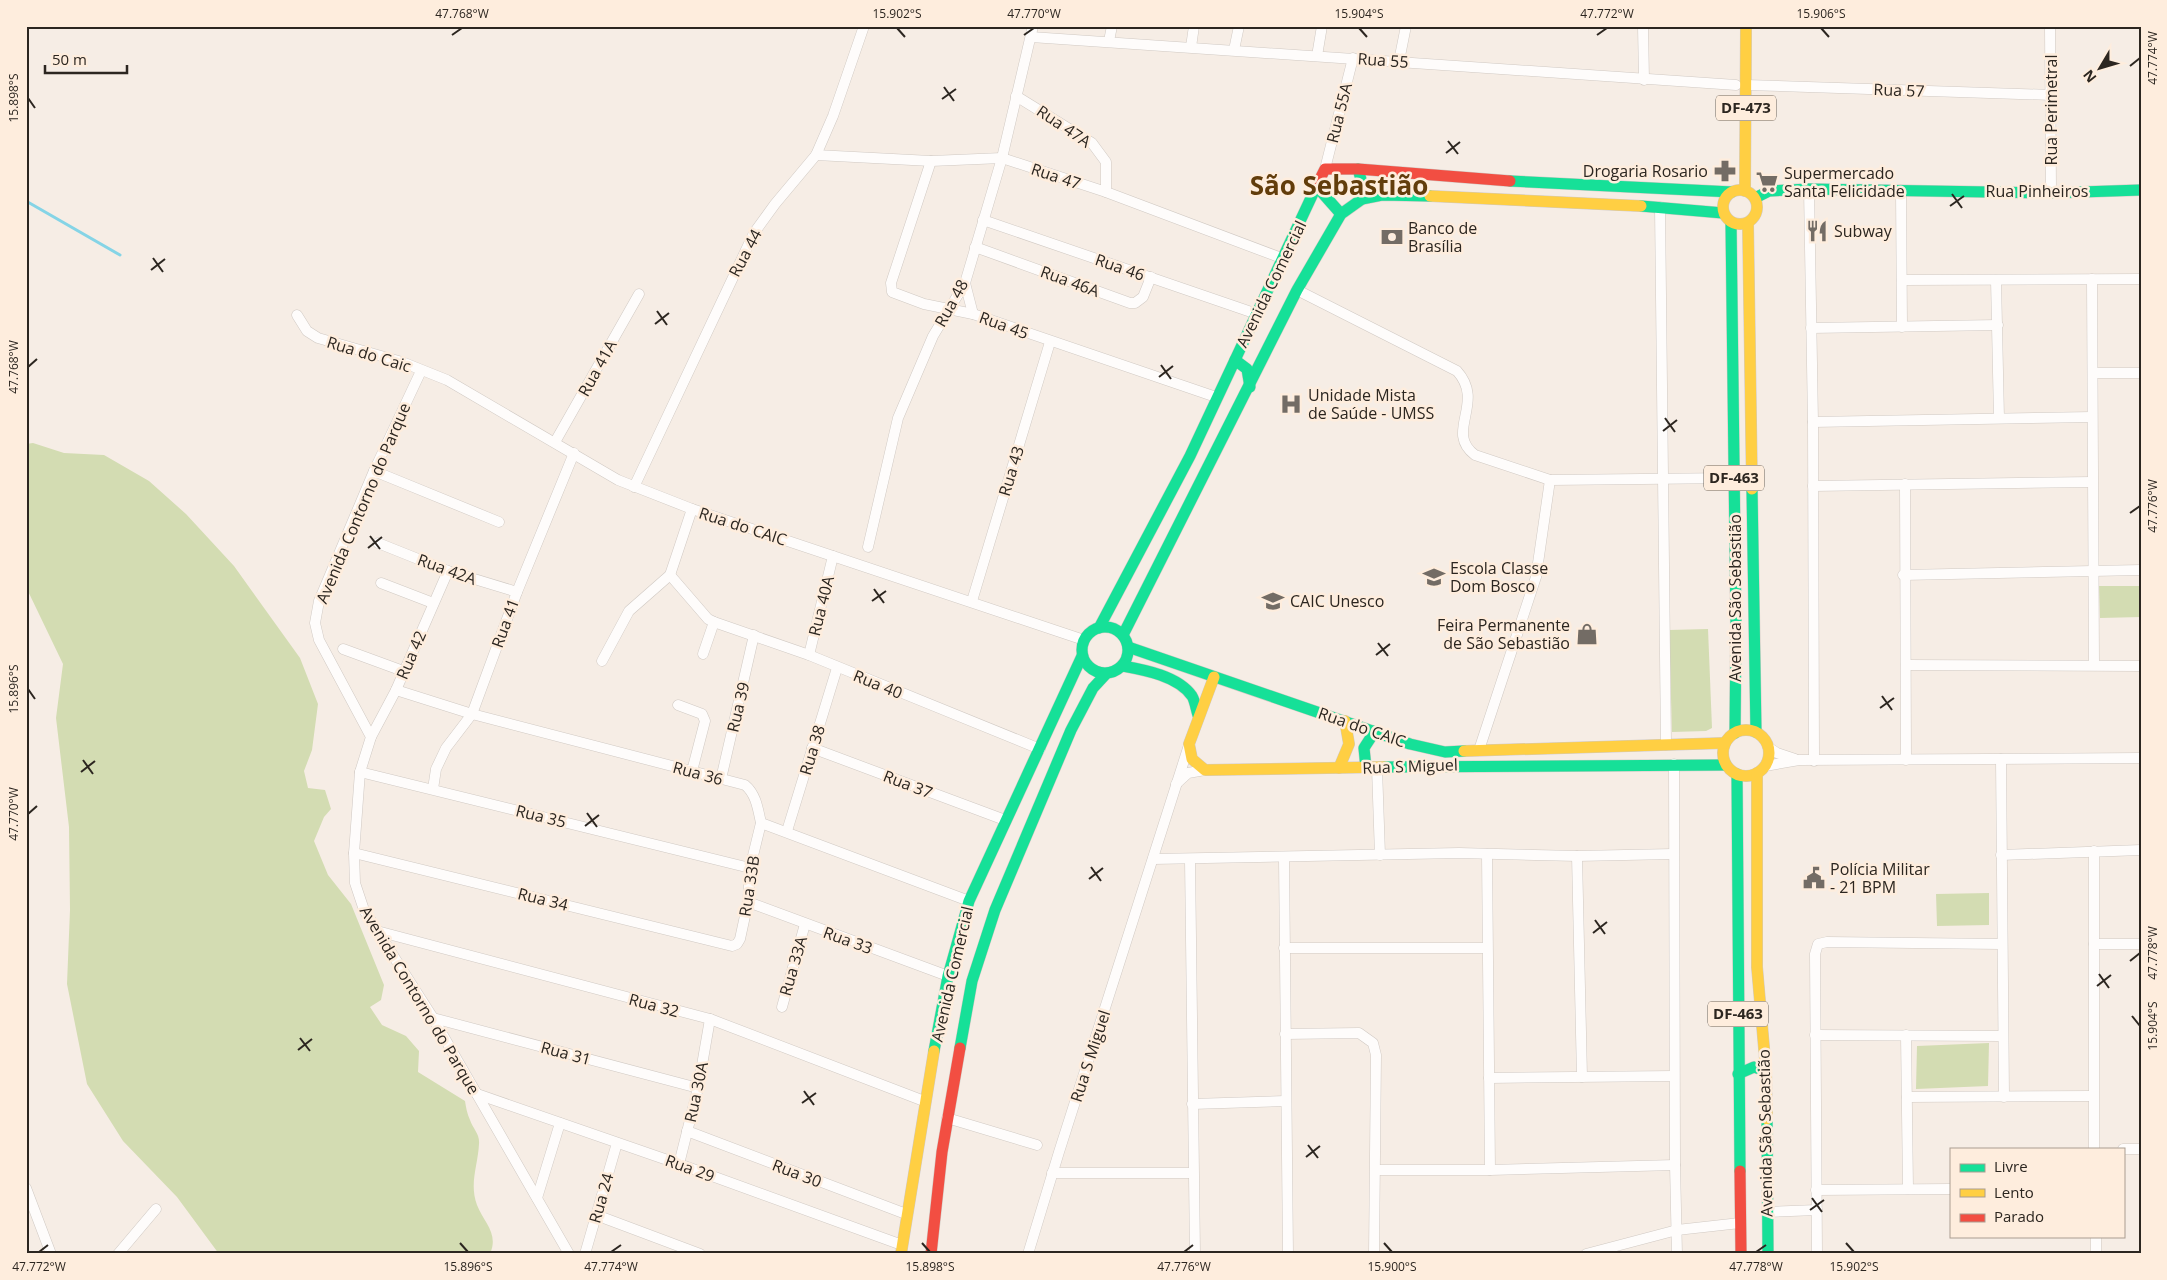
<svg xmlns="http://www.w3.org/2000/svg" width="2167" height="1280" viewBox="0 0 2167 1280" font-family="'Open Sans',sans-serif">
	<style>
		.green { fill: #d3dcb2 }
		.lines { fill: none; stroke-linecap: round; stroke-linejoin: round }
		.stream { stroke: #85d4e6; stroke-width: 3 }
		.street-casing { stroke: #d0c9c3; stroke-width: 11 }
		.fast-casing { stroke: #d0c9c3; stroke-width: 12 }
		.slow-casing { stroke: #d0c9c3; stroke-width: 12 }
		.jam-casing { stroke: #d0c9c3; stroke-width: 12 }
		.street { stroke: #fefcfb; stroke-width: 10 }
		.fast { stroke: #16e098; stroke-width: 11 }
		.slow { stroke: #ffcf43; stroke-width: 11 }
		.jam { stroke: #f24e42; stroke-width: 11 }
		.ticks { fill: none; stroke: #2c2620; stroke-width: 2 }
		.labels { text-anchor: middle; stroke-width: 5; stroke-linejoin: round; paint-order: stroke }
		.shield { fill: #feeddd; stroke: #6b6259; stroke-width: 1 }
		.shield-label { font-size: 15px; font-weight: bold; fill: #2c2620 }
		.street-label { font-size: 16px; fill: #2c2620; stroke: #feeddd }
		.poi-label { font-size: 16px; fill: #2c2620; stroke: #feeddd; text-anchor: start }
		.town-label { font-size: 26px; font-weight: bold; fill: #623d0b; stroke: #feeddd }
		.neatline { fill: none; stroke: #2c2620; stroke-width: 2 }
		.ticks-label { font-size: 12px; text-anchor: middle; fill: #2c2620 }
	</style>
	<rect width="100%" height="100%" fill="#f6ede5"/>
	<g class="green">
		<path d="M33,443L64,453L104,455L149,481L186,514L234,566L300,658L318,704L312,750L304,771L308,788L325,790L331,809L324,817L314,841L328,875L351,904L384,985L381,1000L370,1007L382,1025L406,1036L419,1051L418,1072L465,1101C466,1107 467,1114 470,1120C473,1129 480,1134 479,1144C478,1165 469,1184 477,1205C484,1223 499,1233 490,1254H219L177,1197L123,1141L87,1084L67,984L70,910L69,827L56,718L63,664L26,587V444Z"/>
		<polygon points="2099,586 2141,586 2141,617 2100,618"/>
		<polygon points="1708,629 1712,728 1706,731 1672,732 1669,630"/>
		<polygon points="1989,893 1989,925 1937,926 1936,894"/>
		<polygon points="1989,1043 1988,1086 1916,1089 1917,1046"/>
	</g>
	<g class="lines">
		<polyline class="stream" points="26,201 120,255"/>
		<g class="street-casing">
			<g id="street">
				<polyline points="1643,26 1644,80"/>
				<polyline points="2050,26 2051,193"/>
				<polyline points="1031,37 1736,85"/>
				<polyline points="1109,41 1112,26"/>
				<polyline points="1191,47 1194,26"/>
				<polyline points="1234,50 1239,26"/>
				<polyline points="1317,56 1322,26"/>
				<polyline points="1399,61 1406,26"/>
				<polyline points="1746,85 2052,95"/>
				<polyline points="1016,96 1092,143 1106,162 1106,192"/>
				<polyline points="816,155 931,161 1002,158 1106,192 1284,259"/>
				<polyline points="931,161 891,283 892,292 924,304 973,314 1216,397"/>
				<polyline points="1325,169 1353,58"/>
				<polyline points="1809,189 1813,422 1814,761"/>
				<polyline points="1901,190 1902,327"/>
				<polyline points="1660,207 1666,745"/>
				<polyline points="983,220 1257,314"/>
				<polyline points="975,247 1130,303 1135,303 1143,297 1151,277"/>
				<polyline points="2092,279 2094,665"/>
				<polyline points="1902,280 2141,279"/>
				<polyline points="1996,280 1999,418"/>
				<polyline points="965,283 973,314"/>
				<path d="M1297,290L1457,371C1486,403 1444,432 1475,455L1550,480L1734,478"/>
				<polyline points="297,315 307,331 318,338 402,362 447,380 618,480 692,509 1084,640"/>
				<polyline points="1811,328 1998,325"/>
				<polyline points="421,371 374,471 319,601 315,623 319,640 371,737 360,772 354,853 355,883 364,910 433,1018 569,1254"/>
				<polyline points="2093,373 2141,373"/>
				<polyline points="1813,422 2092,417"/>
				<polyline points="555,442 639,294"/>
				<polyline points="374,471 499,522"/>
				<polyline points="1905,484 1906,760"/>
				<polyline points="1813,486 2092,482"/>
				<polyline points="634,487 754,233 775,204 816,155 833,116 864,26"/>
				<polyline points="378,543 448,571 517,592"/>
				<polyline points="868,547 898,418 933,336 965,283 1002,158 1033,26"/>
				<polyline points="670,575 708,619 714,622 809,655 1040,749"/>
				<polyline points="1903,575 2141,570"/>
				<polyline points="381,583 433,603"/>
				<polyline points="972,601 1050,342"/>
				<polyline points="343,649 403,671"/>
				<polyline points="703,654 714,622"/>
				<polyline points="809,655 833,556"/>
				<polyline points="602,661 629,611 670,575 692,509"/>
				<polyline points="1906,665 2141,666"/>
				<path d="M396,690L472,714L745,785C756,794 758,809 761,823L969,901"/>
				<polyline points="678,705 702,714 705,721 692,771"/>
				<polyline points="371,737 396,690 448,571"/>
				<polyline points="1768,747 1777,753 1795,759"/>
				<polyline points="812,748 1005,820"/>
				<polyline points="1479,750 1536,577 1550,480"/>
				<polyline points="2001,759 2004,1097"/>
				<polyline points="1674,764 1675,1165 1677,1254"/>
				<polyline points="1765,766 1799,760 2141,758"/>
				<polyline points="1377,768 1380,855"/>
				<polyline points="360,772 750,868"/>
				<polyline points="721,779 754,635"/>
				<polyline points="1176,784 1188,773 1205,770"/>
				<polyline points="433,789 436,769 446,748 472,714 517,592 574,453"/>
				<polyline points="787,831 837,668"/>
				<polyline points="354,853 732,946 737,944 740,939 748,902 750,868 761,823"/>
				<polyline points="1487,854 1490,1170"/>
				<polyline points="2001,855 2141,850"/>
				<polyline points="1577,856 1582,1077"/>
				<polyline points="1284,858 1288,1254"/>
				<polyline points="1153,859 1459,853 1577,856 1673,854"/>
				<polyline points="1190,860 1195,1254"/>
				<polyline points="748,902 948,976"/>
				<polyline points="377,931 710,1019 924,1101"/>
				<polyline points="2094,944 2141,944"/>
				<polyline points="1284,948 1487,948"/>
				<polyline points="782,1007 805,924"/>
				<polyline points="433,1018 698,1088"/>
				<polyline points="1285,1034 1359,1033 1373,1043 1376,1055 1374,1254"/>
				<polyline points="1815,1035 2002,1036"/>
				<polyline points="1906,1035 1908,1189"/>
				<polyline points="1489,1078 1674,1076"/>
				<polyline points="477,1094 679,1164 902,1245"/>
				<polyline points="1907,1097 2093,1096"/>
				<polyline points="1192,1104 1285,1101"/>
				<polyline points="947,1118 1037,1145"/>
				<polyline points="687,1131 906,1214"/>
				<polyline points="2094,1149 2094,851"/>
				<polyline points="2123,1149 2141,1149"/>
				<polyline points="679,1164 698,1088 710,1019"/>
				<polyline points="1376,1170 1490,1170 1675,1165"/>
				<polyline points="1052,1173 1193,1173"/>
				<polyline points="26,1188 51,1254"/>
				<polyline points="1816,1190 1951,1189"/>
				<polyline points="537,1198 560,1123"/>
				<polyline points="1768,1212 1817,1210"/>
				<polyline points="596,1215 700,1254"/>
				<polyline points="2096,1236 2096,1254"/>
				<polyline points="118,1254 156,1209"/>
				<polyline points="585,1254 617,1143"/>
				<polyline points="1028,1254 1059,1152 1189,745"/>
				<polyline points="1586,1254 1677,1230 1740,1223"/>
				<polyline points="1817,1254 1815,954 1818,944 1827,942 2001,944"/>
			</g>
		</g>
		<g class="fast-casing">
			<g id="fast">
				<polyline points="1358,169 1362,183 1362,199"/>
				<polyline points="1510,181 1732,192"/>
				<polyline points="1318,188 1341,214"/>
				<polyline points="1755,198 1769,191 1809,189 2051,193 2141,190"/>
				<polyline points="1641,206 1723,213"/>
				<polyline points="1731,222 1736,626 1735,733"/>
				<polyline points="1235,360 1247,369 1250,387"/>
				<polyline points="1752,489 1756,732"/>
				<circle cx="1105" cy="650" r="23"/>
				<polyline points="1099,628 1190,456 1317,185"/>
				<polyline points="1123,635 1297,290 1341,214 1362,199 1382,195 1430,196"/>
				<polyline points="1128,647 1410,744 1445,752 1464,751"/>
				<path d="M1123,666C1145,670 1178,676 1192,696C1195,701 1196,709 1198,715"/>
				<polyline points="1385,767 1726,765"/>
				<polyline points="1366,768 1364,748 1375,731"/>
				<polyline points="1737,774 1740,1171"/>
				<polyline points="960,1048 972,981 995,910 1071,730 1093,688 1106,674"/>
				<polyline points="934,1051 948,976 969,901 1082,656"/>
				<polyline points="1738,1074 1754,1067 1766,1071"/>
				<polyline points="1767,1119 1768,1254"/>
			</g>
		</g>
		<g class="slow-casing">
			<g id="slow">
				<circle cx="1740" cy="207" r="17"/>
				<polyline points="1745,191 1746,26"/>
				<polyline points="1430,196 1641,206"/>
				<polyline points="1748,223 1752,489"/>
				<polyline points="1214,677 1189,744 1192,759 1205,770 1385,767"/>
				<circle cx="1746" cy="753" r="23"/>
				<polyline points="1464,751 1725,743"/>
				<polyline points="1339,768 1349,744 1345,721"/>
				<polyline points="1757,773 1757,967 1766,1071 1767,1119"/>
				<polyline points="901,1254 934,1051"/>
			</g>
		</g>
		<g class="jam-casing">
			<g id="jam">
				<polyline points="1317,185 1325,169 1358,169 1510,181"/>
				<polyline points="1740,1171 1741,1254"/>
				<polyline points="931,1254 942,1152 960,1048"/>
			</g>
		</g>
		<use href="#street" class="street"/>
		<use href="#fast" class="fast"/>
		<use href="#slow" class="slow"/>
		<use href="#jam" class="jam"/>
	</g>
	<path class="ticks" d="M897,28L905,37M1359,28L1367,37M1821,28L1829,37M452,35L462,28M1024,35L1034,28M1597,35L1607,28M2130,66L2140,58M944,87L954,101M28,98L35,108M942,99L956,89M1448,141L1458,154M1446,153L1460,142M1952,194L1962,208M1950,206L1964,196M153,258L163,272M151,270L165,259M657,311L667,325M655,324L669,313M1161,365L1171,379M28,367L37,359M1159,377L1173,366M1665,418L1675,432M1663,431L1677,420M2130,513L2140,506M370,536L380,549M368,548L382,537M874,589L884,603M872,601L886,591M1378,643L1388,656M1376,655L1390,644M28,689L35,699M1882,696L1892,710M1880,708L1894,698M83,760L93,774M81,772L95,761M587,813L597,827M28,814L37,806M585,826L599,815M1091,867L1101,881M1089,879L1103,868M1595,920L1605,934M1593,933L1607,922M2130,961L2140,953M2099,974L2109,988M2097,986L2111,975M2132,1016L2140,1026M300,1038L310,1051M298,1050L312,1039M804,1091L814,1105M802,1103L816,1093M1308,1145L1318,1158M1306,1157L1320,1146M1812,1198L1822,1212M1810,1210L1824,1200M460,1243L468,1252M922,1243L930,1252M1384,1243L1392,1252M1846,1243L1854,1252M39,1252L48,1245M611,1252L621,1245M1184,1252L1193,1245M1756,1252L1766,1245"/>
	<defs>
		<g id="pharmacy-bare" transform="scale(1.725)"><path d="M-2-6h4v4h4v4h-4v4h-4v-4h-4v-4h4Z" fill="#736c65" stroke="#feeddd" stroke-width="2.5" paint-order="stroke"/></g>
		<g id="supermarket-bare" transform="scale(1.725)"><path d="M-6-5.5h2.5l.6 2H6L4.5 2H-2.5L-4.4-4H-6ZM-1.5 3.2a1.3 1.3 0 1 0 .1 0ZM3 3.2a1.3 1.3 0 1 0 .1 0Z" fill="#736c65" stroke="#feeddd" stroke-width="2.5" paint-order="stroke"/></g>
		<g id="restaurant-bare" transform="scale(1.725)"><path d="M-5-6h1v4h1v-4h1v4h1v-4h1v5L-1.5 .5V6h-2V.5L-5-1ZM5-6V6H3V1.5H1.5Q1.5-4 5-6Z" fill="#736c65" stroke="#feeddd" stroke-width="2.5" paint-order="stroke"/></g>
		<g id="bank-bare" transform="scale(1.725)"><path d="M-6-4H6V4H-6ZM0-2.3a2.3 2.3 0 1 0 0 4.6a2.3 2.3 0 1 0 0-4.6Z" fill="#736c65" stroke="#feeddd" stroke-width="2.5" paint-order="stroke"/></g>
		<g id="hospital-bare" transform="scale(1.725)"><path d="M-5-5h3v3.5h4V-5h3V5h-3V1.5h-4V5h-3Z" fill="#736c65" stroke="#feeddd" stroke-width="2.5" paint-order="stroke"/></g>
		<g id="school-bare" transform="scale(1.725)"><path d="M0-5L7-2L0 1L-7-2ZM-4 1L0 2.5L4 1V4Q0 6-4 4Z" fill="#736c65" stroke="#feeddd" stroke-width="2.5" paint-order="stroke"/></g>
		<g id="shop-bare" transform="scale(1.725)"><path d="M-5-2.5h2.3a2.7 3.5 0 0 1 5.4 0H5L5.5 6h-11ZM-1.5-2.5h3a1.5 2.3 0 0 0-3 0Z" fill="#736c65" stroke="#feeddd" stroke-width="2.5" paint-order="stroke"/></g>
		<g id="civic-bare" transform="scale(1.725)"><path d="M-.6-6.5H3V-4.5H.6V-3L4-1V1h2V6H-6V1h2V-1L-.6-3ZM-1.2 2.5V6h2.4V2.5Z" fill="#736c65" stroke="#feeddd" stroke-width="2.5" paint-order="stroke"/></g>
	</defs>
	<g fill-rule="evenodd">
		<use href="#pharmacy-bare" x="1725" y="171"/>
		<use href="#supermarket-bare" x="1767" y="182"/>
		<use href="#restaurant-bare" x="1817" y="231"/>
		<use href="#bank-bare" x="1392" y="237"/>
		<use href="#hospital-bare" x="1291" y="404"/>
		<use href="#school-bare" x="1434" y="577"/>
		<use href="#school-bare" x="1273" y="601"/>
		<use href="#shop-bare" x="1587" y="634"/>
		<use href="#civic-bare" x="1814" y="878"/>
	</g>
	<g class="labels">
		<g class="shield">
			<rect x="1716" y="95.5" width="60" height="25" rx="4"/>
			<rect x="1704" y="465.5" width="60" height="25" rx="4"/>
			<rect x="1708" y="1001.5" width="60" height="25" rx="4"/>
		</g>
		<g class="shield-label">
			<text x="1746" y="113">DF-473</text>
			<text x="1734" y="483">DF-463</text>
			<text x="1738" y="1019">DF-463</text>
		</g>
		<g class="street-label">
			<text transform="translate(1383 60) rotate(4)" y="6">Rua 55</text>
			<text transform="translate(1899 90) rotate(2)" y="6">Rua 57</text>
			<text transform="translate(2051 110) rotate(-90)" y="6">Rua Perimetral</text>
			<text transform="translate(1339 113) rotate(-76)" y="6">Rua 55A</text>
			<text transform="translate(1064 126) rotate(34)" y="6">Rua 47A</text>
			<text transform="translate(1056 176) rotate(18)" y="6">Rua 47</text>
			<text x="2037" y="197">Rua Pinheiros</text>
			<text transform="translate(745 253) rotate(-62)" y="6">Rua 44</text>
			<text transform="translate(1120 267) rotate(19)" y="6">Rua 46</text>
			<text transform="translate(1070 281) rotate(20)" y="6">Rua 46A</text>
			<text transform="translate(1271 284) rotate(-64)" y="6">Avenida Comercial</text>
			<text transform="translate(951 303) rotate(-61)" y="6">Rua 48</text>
			<text transform="translate(1004 325) rotate(20)" y="6">Rua 45</text>
			<text transform="translate(369 354) rotate(17)" y="6">Rua do Caic</text>
			<text transform="translate(597 368) rotate(-61)" y="6">Rua 41A</text>
			<text transform="translate(1011 471) rotate(-73)" y="6">Rua 43</text>
			<text transform="translate(363 503) rotate(-67)" y="6">Avenida Contorno do Parque</text>
			<text transform="translate(743 526) rotate(18)" y="6">Rua do CAIC</text>
			<text transform="translate(447 569) rotate(20)" y="6">Rua 42A</text>
			<text transform="translate(1735 598) rotate(-90)" y="6">Avenida São Sebastião</text>
			<text transform="translate(821 606) rotate(-76)" y="6">Rua 40A</text>
			<text transform="translate(505 623) rotate(-70)" y="6">Rua 41</text>
			<text transform="translate(411 655) rotate(-67)" y="6">Rua 42</text>
			<text transform="translate(878 684) rotate(22)" y="6">Rua 40</text>
			<text transform="translate(738 707) rotate(-77)" y="6">Rua 39</text>
			<text transform="translate(1362 727) rotate(19)" y="6">Rua do CAIC</text>
			<text transform="translate(812 750) rotate(-73)" y="6">Rua 38</text>
			<text transform="translate(1410 766) rotate(-2)" y="6">Rua S Miguel</text>
			<text transform="translate(698 773) rotate(15)" y="6">Rua 36</text>
			<text transform="translate(908 784) rotate(21)" y="6">Rua 37</text>
			<text transform="translate(541 816) rotate(14)" y="6">Rua 35</text>
			<text transform="translate(749 886) rotate(-81)" y="6">Rua 33B</text>
			<text transform="translate(543 899) rotate(14)" y="6">Rua 34</text>
			<text transform="translate(848 940) rotate(20)" y="6">Rua 33</text>
			<text transform="translate(793 966) rotate(-74)" y="6">Rua 33A</text>
			<text transform="translate(952 974) rotate(-77)" y="6">Avenida Comercial</text>
			<text transform="translate(420 1000) rotate(59)" y="6">Avenida Contorno do Parque</text>
			<text transform="translate(654 1005) rotate(15)" y="6">Rua 32</text>
			<text transform="translate(566 1053) rotate(15)" y="6">Rua 31</text>
			<text transform="translate(1090 1056) rotate(-72)" y="6">Rua S Miguel</text>
			<text transform="translate(696 1092) rotate(-78)" y="6">Rua 30A</text>
			<text transform="translate(1765 1133) rotate(-91)" y="6">Avenida São Sebastião</text>
			<text transform="translate(690 1168) rotate(20)" y="6">Rua 29</text>
			<text transform="translate(797 1173) rotate(21)" y="6">Rua 30</text>
			<text transform="translate(601 1198) rotate(-74)" y="6">Rua 24</text>
		</g>
		<g class="poi-label">
			<text x="1708" y="177" text-anchor="end">Drogaria Rosario</text>
			<text x="1784" y="179">Supermercado<tspan x="1784" dy="18">Santa Felicidade</tspan></text>
			<text x="1408" y="234">Banco de<tspan x="1408" dy="18">Brasília</tspan></text>
			<text x="1834" y="237">Subway</text>
			<text x="1308" y="401">Unidade Mista<tspan x="1308" dy="18">de Saúde - UMSS</tspan></text>
			<text x="1450" y="574">Escola Classe<tspan x="1450" dy="18">Dom Bosco</tspan></text>
			<text x="1290" y="607">CAIC Unesco</text>
			<text x="1570" y="631" text-anchor="end">Feira Permanente<tspan x="1570" dy="18">de São Sebastião</tspan></text>
			<text x="1830" y="875">Polícia Militar<tspan x="1830" dy="18">- 21 BPM</tspan></text>
		</g>
		<g class="town-label">
			<text x="1339" y="195">São Sebastião</text>
		</g>
	</g>
	<rect width="2167" height="1280" fill="none" stroke="#feeddd" stroke-width="55"/>
	<rect x="1950" y="1148" width="175" height="90" fill="#feeddd" stroke="#aa9d91"/>
	<rect x="1960" y="1164" width="25" height="8" fill="#16e098" stroke="#aa9d91"/>
	<text x="1994" y="1172" font-size="15" fill="#2c2620">Livre</text>
	<rect x="1960" y="1189" width="25" height="8" fill="#ffcf43" stroke="#aa9d91"/>
	<text x="1994" y="1198" font-size="15" fill="#2c2620">Lento</text>
	<rect x="1960" y="1214" width="25" height="8" fill="#f24e42" stroke="#aa9d91"/>
	<text x="1994" y="1222" font-size="15" fill="#2c2620">Parado</text>
	<g transform="translate(2100 68) rotate(232)" stroke="#feeddd" stroke-width="4" paint-order="stroke">
	<path d="M0-4L9 19L0 12L-9 19Z" fill="#2c2620"/>
	<text y="-8" font-size="14" font-weight="bold" text-anchor="middle" fill="#2c2620">N</text>
	</g>
	<path d="M45 65v8h82v-8" fill="none" stroke="#2c2620" stroke-width="2.5"/>
	<text x="52" y="65" font-size="15" fill="#2c2620" stroke="#feeddd" stroke-width="4" paint-order="stroke">50 m</text>
	<rect x="28" y="28" width="2112" height="1224" class="neatline"/>
	<g class="ticks-label">
		<text x="462" y="18">47.768°W</text>
		<text x="897" y="18">15.902°S</text>
		<text x="1034" y="18">47.770°W</text>
		<text x="1359" y="18">15.904°S</text>
		<text x="1607" y="18">47.772°W</text>
		<text x="1821" y="18">15.906°S</text>
		<text transform="translate(2153 58) rotate(-90)" y="4">47.774°W</text>
		<text transform="translate(14 98) rotate(-90)" y="4">15.898°S</text>
		<text transform="translate(14 367) rotate(-90)" y="4">47.768°W</text>
		<text transform="translate(2153 506) rotate(-90)" y="4">47.776°W</text>
		<text transform="translate(14 689) rotate(-90)" y="4">15.896°S</text>
		<text transform="translate(14 814) rotate(-90)" y="4">47.770°W</text>
		<text transform="translate(2153 953) rotate(-90)" y="4">47.778°W</text>
		<text transform="translate(2153 1026) rotate(-90)" y="4">15.904°S</text>
		<text x="39" y="1271">47.772°W</text>
		<text x="468" y="1271">15.896°S</text>
		<text x="611" y="1271">47.774°W</text>
		<text x="930" y="1271">15.898°S</text>
		<text x="1184" y="1271">47.776°W</text>
		<text x="1392" y="1271">15.900°S</text>
		<text x="1756" y="1271">47.778°W</text>
		<text x="1854" y="1271">15.902°S</text>
	</g>
</svg>
